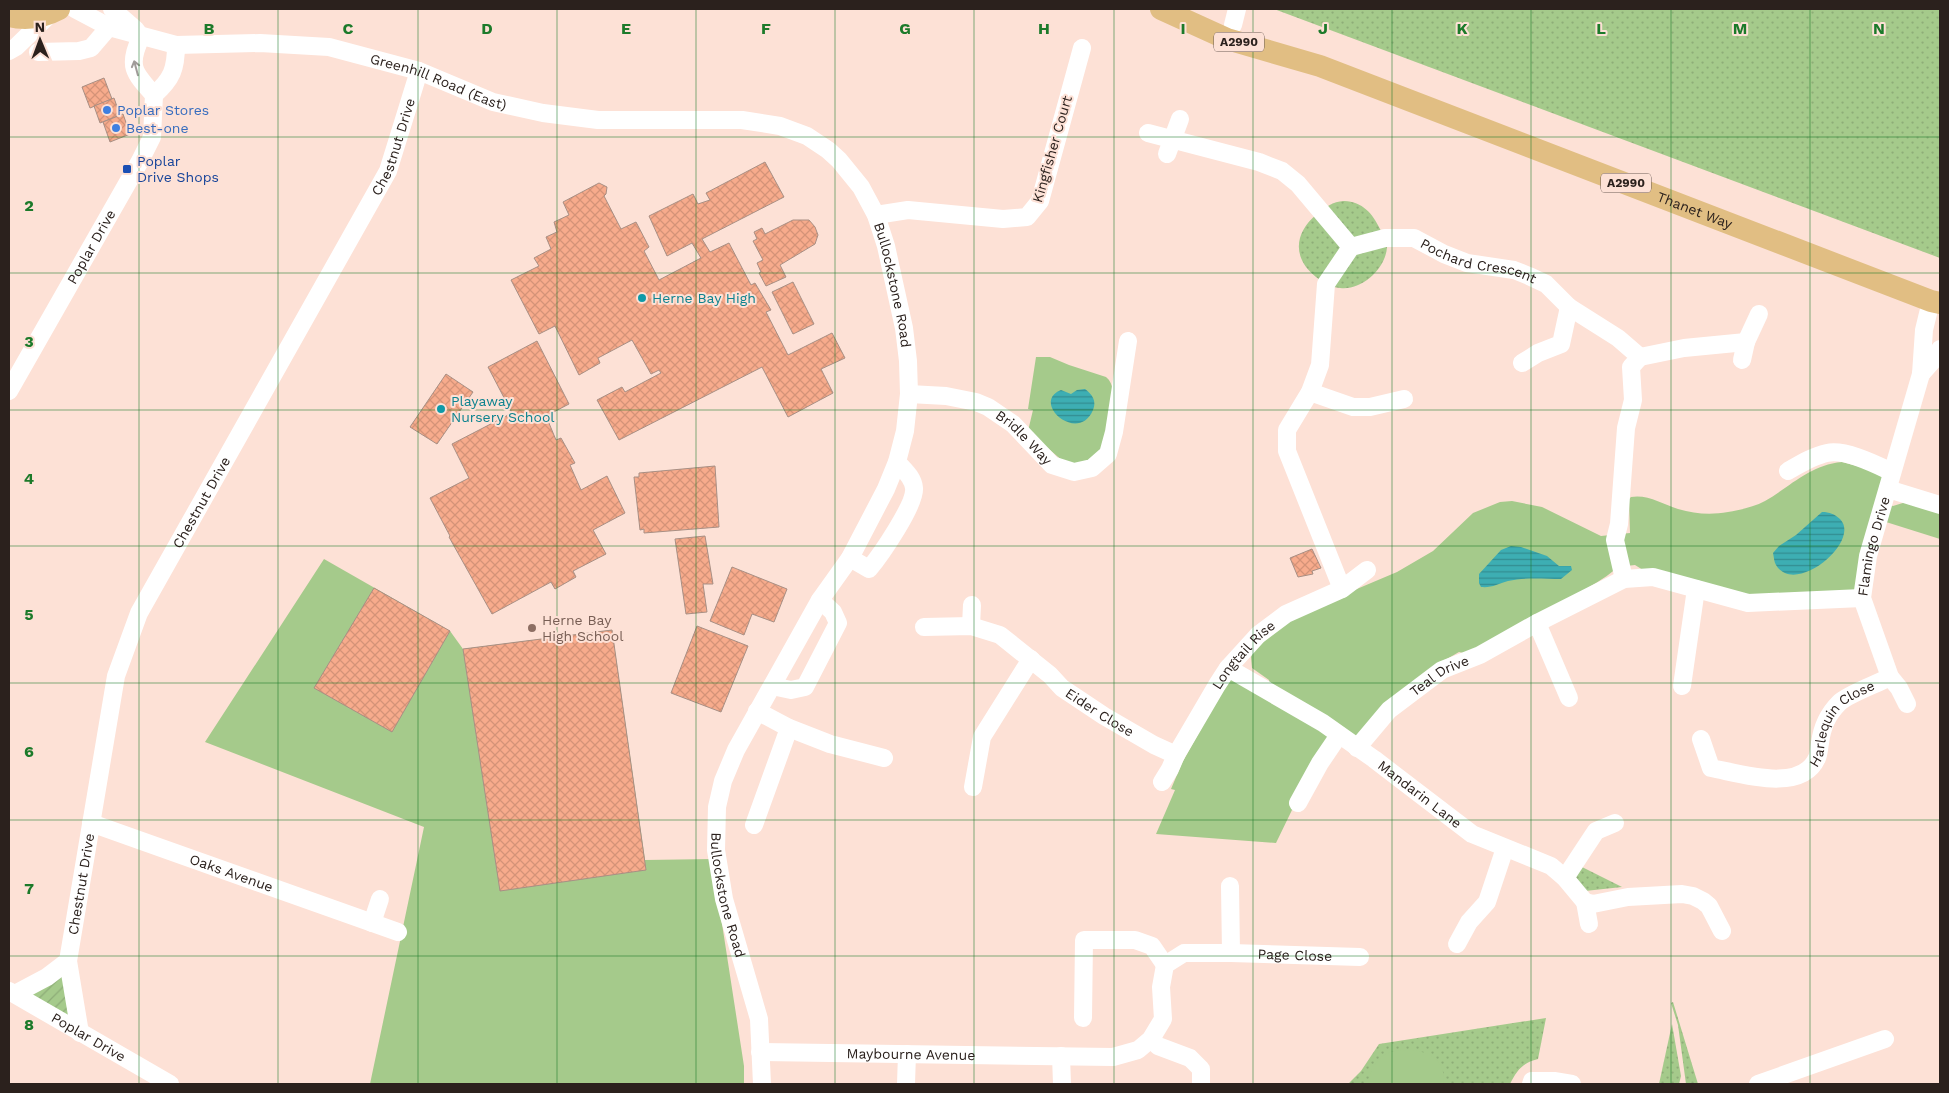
<svg xmlns="http://www.w3.org/2000/svg" width="1949" height="1093" viewBox="0 0 1949 1093" font-family="'Work Sans',sans-serif">
	<style>
		.grass { fill: url(#grass-dots) }
		.park { fill: #a5ca8b }
		.garden { fill: url(#garden-furrows) }
		.water { fill: url(#water-rules) }
		.building { fill: url(#building-cross-hatch); stroke: #a88f84 }
		.lines { fill: none; stroke-linecap: round; stroke-linejoin: round }
		.minor { stroke: #fff; stroke-width: 18 }
		.major { stroke: #e1be83; stroke-width: 22 }
		.oneway { stroke: #a09b99 }
		.grid { fill: none; stroke: #1c7a2a; stroke-width: 1; stroke-opacity: 0.55 }
		.shop-dot { fill: #3f7fe0; stroke: #fde1d6; stroke-width: 2 }
		.transit-dot { fill: #1a4fb4; stroke: #fde1d6; stroke-width: 2 }
		.culture-dot { fill: #0f9aa8; stroke: #fde1d6; stroke-width: 2 }
		.education-dot { fill: #8d6e63; stroke: #fde1d6; stroke-width: 2 }
		.labels { text-anchor: middle; stroke-width: 4; stroke-linejoin: round; paint-order: stroke }
		.shield { fill: #fde1d6; stroke: #6a5b54; stroke-width: 1 }
		.shield-label { font-size: 12px; font-weight: bold; fill: #2b211d }
		.street-label { font-size: 14px; fill: #2b211d; stroke: #fde1d6 }
		.shop-label { font-size: 14px; fill: #366cbe; stroke: #fde1d6; text-anchor: start }
		.transit-label { font-size: 14px; fill: #164399; stroke: #fde1d6; text-anchor: start }
		.culture-label { font-size: 14px; fill: #0d838f; stroke: #fde1d6; text-anchor: start }
		.education-label { font-size: 14px; fill: #785e54; stroke: #fde1d6; text-anchor: start }
		.grid-label { font-size: 16px; text-anchor: middle; font-weight: bold; fill: #1c7a2a; stroke: #fde1d6; stroke-width: 4; stroke-linejoin: round; paint-order: stroke }
	</style>
	<defs>
		<pattern id="grass-dots" width="8" height="8" patternUnits="userSpaceOnUse" patternTransform="scale(1.25)"><rect width="8" height="8" fill="#a5ca8b"/><path d="M2 2h.1M6 6h.1" fill="none" stroke="#8ead78" stroke-width="1.8" stroke-linecap="round"/></pattern>
		<pattern id="garden-furrows" width="10" height="10" patternUnits="userSpaceOnUse" patternTransform="scale(1.25)"><rect width="10" height="10" fill="#a5ca8b"/><path d="M-1 1l2-2M0 10L10 0M9 11l2-2" fill="none" stroke="#8ead78"/></pattern>
		<pattern id="water-rules" width="6" height="5" patternUnits="userSpaceOnUse" patternTransform="scale(1.25)"><rect width="6" height="5" fill="#3daeb3"/><path d="M0 2.5h6" fill="none" stroke="#338d91"/></pattern>
		<pattern id="building-cross-hatch" width="8" height="8" patternUnits="userSpaceOnUse" patternTransform="scale(1.25)"><rect width="8" height="8" fill="#f7ab8c"/><path d="M0 0l8 8M0 8l8-8" fill="none" stroke="#d49378"/></pattern>
	</defs>
	<rect width="100%" height="100%" fill="#fde1d6"/>
	<g class="grass">
		<polygon points="1274,9 1940,9 1940,258"/>
		<path d="M1344,201C1363,202 1372,213 1380,229C1384,235 1387,240 1387,247C1386,268 1362,291 1340,288C1330,287 1324,283 1316,277C1292,258 1294,233 1317,214C1327,206 1332,202 1344,201Z"/>
		<polygon points="1578,865 1622,887 1585,891 1573,882"/>
		<polygon points="1673,1002 1698,1084 1686,1084 1678,1025 1671,1003"/>
		<path d="M1546,1018L1538,1059C1522,1063 1517,1070 1510,1084H1348L1361,1071L1379,1044Z"/>
		<polygon points="1672,1024 1681,1076 1679,1084 1659,1084"/>
	</g>
	<g class="park">
		<path d="M1036,357H1050L1069,365L1106,377C1123,390 1105,434 1100,453L1085,463H1065L1028,431L1033,410L1028,409Z"/>
		<path d="M1842,462L1888,474L1879,502L1893,506L1906,502L1940,514V539L1886,522L1856,591L1766,599L1643,570L1635,565L1617,567C1610,580 1489,642 1467,654L1459,652L1440,663L1362,734L1335,745L1292,810L1276,843L1156,834L1175,790L1171,789L1182,763L1227,682L1234,678L1270,687L1269,680L1252,668L1251,657L1253,651L1267,638L1293,619L1345,594L1397,572L1433,551L1473,513L1500,502L1512,501L1542,507L1601,536L1630,533L1629,499L1631,497C1647,494 1663,504 1678,509C1695,514 1711,515 1728,512C1740,510 1754,507 1765,501C1791,486 1810,465 1842,462Z"/>
		<polygon points="324,559 450,631 463,649 612,630 645,860 712,859 744,1066 744,1084 370,1084 424,827 205,742"/>
		<path d="M1412,1050C1433,1053 1445,1061 1444,1084H1369C1368,1071 1378,1056 1391,1052C1397,1050 1405,1050 1412,1050Z"/>
	</g>
	<polygon class="garden" points="68,961 80,1033 15,994"/>
	<g class="water">
		<path d="M1085,389C1092,394 1097,401 1093,410C1078,445 1030,402 1061,390L1071,394L1077,390Z"/>
		<path d="M1822,512C1830,512 1834,514 1840,519C1862,541 1795,597 1776,565C1774,562 1774,557 1773,553L1779,546L1796,535Z"/>
		<path d="M1511,546L1521,547L1547,556L1559,566H1571L1572,570L1561,579C1544,579 1525,577 1508,581C1498,584 1492,588 1481,587L1479,583V574L1501,550Z"/>
	</g>
	<g class="building">
		<polygon points="104,78 112,99 90,108 82,87"/>
		<polygon points="114,98 120,115 100,123 94,106"/>
		<polygon points="123,114 130,134 110,142 103,122"/>
		<polygon points="765,162 784,197 702,239 710,252 729,243 751,285 755,283 771,310 766,312 788,355 832,333 845,358 821,369 833,393 788,417 762,367 619,440 597,400 622,387 625,392 661,373 659,370 651,374 632,340 598,358 600,363 579,375 555,326 539,334 511,280 539,266 534,258 551,249 546,237 557,232 554,222 569,215 563,202 599,183 607,187 606,194 604,196 621,229 636,222 649,247 644,251 659,280 701,258 692,243 667,256 649,216 693,194 698,204 710,200 706,193"/>
		<polygon points="793,220 809,220 815,227 818,235 815,244 780,265 786,277 766,286 759,273 761,272 757,263 763,260 753,241 757,239 754,232 762,228 765,234"/>
		<polygon points="793,282 814,324 793,334 772,292"/>
		<polygon points="537,341 569,404 546,416 556,440 561,438 575,463 570,465 581,490 607,476 625,513 593,530 606,554 573,571 576,577 555,589 551,582 492,614 449,537 450,536 430,498 469,478 452,444 512,413 488,367"/>
		<polygon points="446,374 473,392 437,444 410,427"/>
		<polygon points="715,466 719,527 644,533 644,529 640,530 634,477 639,477 639,473"/>
		<polygon points="705,536 713,584 703,584 707,612 686,614 675,539"/>
		<polygon points="1312,549 1321,568 1312,571 1313,574 1298,577 1290,558"/>
		<polygon points="732,567 787,589 774,622 752,614 744,635 710,621"/>
		<polygon points="374,588 450,631 392,732 314,688"/>
		<polygon points="697,626 748,646 721,712 671,693"/>
		<polygon points="612,630 646,870 500,891 463,649"/>
	</g>
	<g class="lines">
		<g class="minor">
			<path id="s1" d="M75,9L109,27L176,45L260,43L329,47L419,71L493,102L543,113L598,120H742L780,126L807,136L828,150L839,160L861,187L876,215L886,246L904,328L908,361L909,394L905,431L897,462L886,489L850,558L820,600L736,750L723,781L717,807L716,850L724,899L759,1019L762,1084"/>
			<polyline points="112,9 135,29 141,37"/>
			<polyline points="1233,25 1237,9"/>
			<polyline points="9,51 16,47 51,13"/>
			<polyline points="38,52 79,51 91,48 109,27"/>
			<path d="M154,95C172,79 176,69 176,45"/>
			<polyline points="1148,133 1259,162 1282,171 1298,184 1351,247"/>
			<polyline points="1167,154 1180,119"/>
			<polyline points="876,215 908,210 1003,219 1027,217 1040,201 1082,48"/>
			<polyline points="1640,357 1684,348 1746,342"/>
			<polyline points="1742,360 1746,342 1759,314"/>
			<polyline points="1522,363 1538,353 1561,344 1569,307"/>
			<polyline points="1921,374 1936,357 1940,349"/>
			<path id="s2" d="M9,391L140,161L152,137L154,95C134,73 127,66 141,37"/>
			<polyline points="1310,392 1353,407 1370,407 1404,399"/>
			<path id="s3" d="M909,394L946,396L976,402L988,407L1013,424L1052,465L1074,472L1092,468L1108,454L1114,432L1128,341"/>
			<path d="M1788,471C1800,464 1813,456 1827,453C1845,449 1875,464 1892,472"/>
			<polyline points="1888,489 1940,505"/>
			<path d="M850,558L869,569C880,556 916,504 914,488C913,477 904,470 897,462"/>
			<path id="s4" d="M1342,589L1287,451V430L1310,392L1320,365L1326,284L1351,247L1385,238H1414L1444,254L1467,263L1514,270L1529,276L1546,284L1569,307L1618,338L1640,357L1631,367L1633,400L1626,428L1619,524L1615,540L1624,579"/>
			<polyline points="1537,623 1569,698"/>
			<polyline points="971,626 972,605"/>
			<path id="s5" d="M924,627L971,626L1000,635L1050,675L1062,688L1104,716L1154,745L1176,755"/>
			<path id="s6" d="M1228,668L1323,723L1374,759L1472,834L1551,866L1565,878L1585,902L1593,904L1628,897L1682,894L1693,896L1703,901L1709,906L1722,931"/>
			<polyline points="772,686 791,690 805,687 838,623 833,612 820,600"/>
			<polyline points="1682,686 1696,589"/>
			<path id="s7" d="M1907,704L1899,688L1890,677L1862,598L1868,556L1921,374L1924,330L1931,301"/>
			<polyline points="757,711 789,728 830,744 884,758"/>
			<path id="s8" d="M1701,739L1711,768C1739,773 1801,794 1817,758C1819,754 1819,748 1820,743C1822,727 1827,715 1839,703C1848,694 1877,684 1890,677"/>
			<path id="s9" d="M1357,748L1389,710L1442,670L1480,655L1537,623L1624,579L1653,577L1748,603L1862,598"/>
			<path id="s10" d="M1162,782L1170,769L1176,755L1217,685L1228,668L1258,635L1286,614L1342,589L1367,570"/>
			<polyline points="973,787 982,737 1031,659"/>
			<polyline points="1298,803 1320,763 1339,735"/>
			<path id="s11" d="M91,823L398,932"/>
			<polyline points="754,825 789,728"/>
			<polyline points="1565,878 1596,831 1615,823"/>
			<polyline points="1585,902 1589,924"/>
			<polyline points="372,923 380,899"/>
			<polyline points="1457,944 1469,922 1487,902 1505,848"/>
			<path id="s12" d="M1231,953L1360,957"/>
			<path id="s13" d="M9,991L170,1084"/>
			<polyline points="15,994 47,977 68,961"/>
			<polyline points="1083,1018 1084,940 1135,940 1152,946 1165,965"/>
			<path id="s14" d="M80,1033L68,961L116,676L139,613L388,171L419,71"/>
			<polyline points="1151,1039 1158,1046 1190,1058 1201,1069 1201,1084"/>
			<path id="s15" d="M760,1052L1113,1057L1138,1050L1151,1039L1163,1019L1161,987L1165,965L1184,953H1231L1230,886"/>
			<polyline points="1061,1056 1062,1084"/>
			<polyline points="906,1084 907,1054"/>
			<polyline points="1531,1084 1532,1081 1554,1081 1572,1084"/>
			<polyline points="1758,1084 1885,1039"/>
		</g>
		<g class="major">
			<path id="s16" d="M1161,9L1227,39L1320,66L1931,301L1940,303"/>
			<path d="M9,16C26,20 44,17 59,9"/>
		</g>
	</g>
	<defs><path id="oneway-shaft" d="M-6 0H5M1.5-3L5.5 0L1.5 3" fill="none" stroke-width="1.6" stroke-linecap="round" stroke-linejoin="round" transform="scale(1.25)"/></defs>
	<use class="oneway" href="#oneway-shaft" transform="translate(136 68) rotate(-105)"/>
	<path class="grid" d="M139,9V1084M278,9V1084M418,9V1084M557,9V1084M696,9V1084M835,9V1084M974,9V1084M1114,9V1084M1253,9V1084M1392,9V1084M1531,9V1084M1671,9V1084M1810,9V1084M9,137H1940M9,273H1940M9,410H1940M9,546H1940M9,683H1940M9,820H1940M9,956H1940"/>
	<g class="shop-dot">
		<circle cx="107" cy="110" r="5"/>
		<circle cx="116" cy="128" r="5"/>
	</g>
	<rect class="transit-dot" x="122" y="164" width="10" height="10" rx="2.5"/>
	<g class="culture-dot">
		<circle cx="642" cy="298" r="5"/>
		<circle cx="441" cy="409" r="5"/>
	</g>
	<circle class="education-dot" cx="532" cy="628" r="5"/>
	<g class="labels">
		<g class="shield">
			<rect x="1214" y="32.5" width="50" height="19" rx="4"/>
			<rect x="1601" y="173.5" width="50" height="19" rx="4"/>
		</g>
		<g class="shield-label">
			<text x="1239" y="46">A2990</text>
			<text x="1626" y="187">A2990</text>
		</g>
		<g class="street-label">
			<text dy="5" stroke="none"><textPath href="#s1" startOffset="376">Greenhill Road (East)</textPath></text>
			<text dy="5" stroke="none"><textPath href="#s14" startOffset="961">Chestnut Drive</textPath></text>
			<text transform="translate(1052 149) rotate(-74)" y="5">Kingfisher Court</text>
			<text dy="5" stroke="none"><textPath href="#s16" startOffset="571">Thanet Way</textPath></text>
			<text dy="5" stroke="none"><textPath href="#s2" startOffset="166">Poplar Drive</textPath></text>
			<text dy="5" stroke="none"><textPath href="#s4" startOffset="502">Pochard Crescent</textPath></text>
			<text dy="5" stroke="none"><textPath href="#s1" startOffset="931">Bullockstone Road</textPath></text>
			<text dy="5" stroke="none"><textPath href="#s3" startOffset="128">Bridle Way</textPath></text>
			<text dy="5" stroke="none"><textPath href="#s14" startOffset="556">Chestnut Drive</textPath></text>
			<text dy="5" stroke="none"><textPath href="#s7" startOffset="169">Flamingo Drive</textPath></text>
			<text dy="5" stroke="none"><textPath href="#s10" startOffset="152">Longtail Rise</textPath></text>
			<text dy="5" stroke="none"><textPath href="#s9" startOffset="111">Teal Drive</textPath></text>
			<text dy="5" stroke="none"><textPath href="#s5" startOffset="204">Eider Close</textPath></text>
			<text dy="5" stroke="none"><textPath href="#s8" startOffset="191">Harlequin Close</textPath></text>
			<text dy="5" stroke="none"><textPath href="#s6" startOffset="230">Mandarin Lane</textPath></text>
			<text dy="5" stroke="none"><textPath href="#s11" startOffset="149">Oaks Avenue</textPath></text>
			<text dy="5" stroke="none"><textPath href="#s14" startOffset="151">Chestnut Drive</textPath></text>
			<text dy="5" stroke="none"><textPath href="#s1" startOffset="1591">Bullockstone Road</textPath></text>
			<text dy="5" stroke="none"><textPath href="#s12" startOffset="64">Page Close</textPath></text>
			<text dy="5" stroke="none"><textPath href="#s13" startOffset="92">Poplar Drive</textPath></text>
			<text dy="5" stroke="none"><textPath href="#s15" startOffset="151">Maybourne Avenue</textPath></text>
		</g>
		<g class="shop-label">
			<text x="117" y="115">Poplar Stores</text>
			<text x="126" y="133">Best-one</text>
		</g>
		<g class="transit-label">
			<text x="137" y="166">Poplar<tspan x="137" dy="16">Drive Shops</tspan></text>
		</g>
		<g class="culture-label">
			<text x="652" y="303">Herne Bay High</text>
			<text x="451" y="406">Playaway<tspan x="451" dy="16">Nursery School</tspan></text>
		</g>
		<g class="education-label">
			<text x="542" y="625">Herne Bay<tspan x="542" dy="16">High School</tspan></text>
		</g>
	</g>
	<g class="grid-label">
		<text x="209" y="34">B</text>
		<text x="348" y="34">C</text>
		<text x="487" y="34">D</text>
		<text x="626" y="34">E</text>
		<text x="766" y="34">F</text>
		<text x="905" y="34">G</text>
		<text x="1044" y="34">H</text>
		<text x="1183" y="34">I</text>
		<text x="1323" y="34">J</text>
		<text x="1462" y="34">K</text>
		<text x="1601" y="34">L</text>
		<text x="1740" y="34">M</text>
		<text x="1879" y="34">N</text>
		<text x="29" y="211">2</text>
		<text x="29" y="347">3</text>
		<text x="29" y="484">4</text>
		<text x="29" y="620">5</text>
		<text x="29" y="757">6</text>
		<text x="29" y="894">7</text>
		<text x="29" y="1030">8</text>
	</g>
	<rect width="1949" height="1093" fill="none" stroke="#2b211d" stroke-width="20"/>
	<g transform="translate(40 40) rotate(359)" stroke="#fde1d6" stroke-width="4" paint-order="stroke">
	<path d="M0-4L9 19L0 12L-9 19Z" fill="#2b211d"/>
	<text y="-8" font-size="14" font-weight="bold" text-anchor="middle" fill="#2b211d">N</text>
	</g>
</svg>
